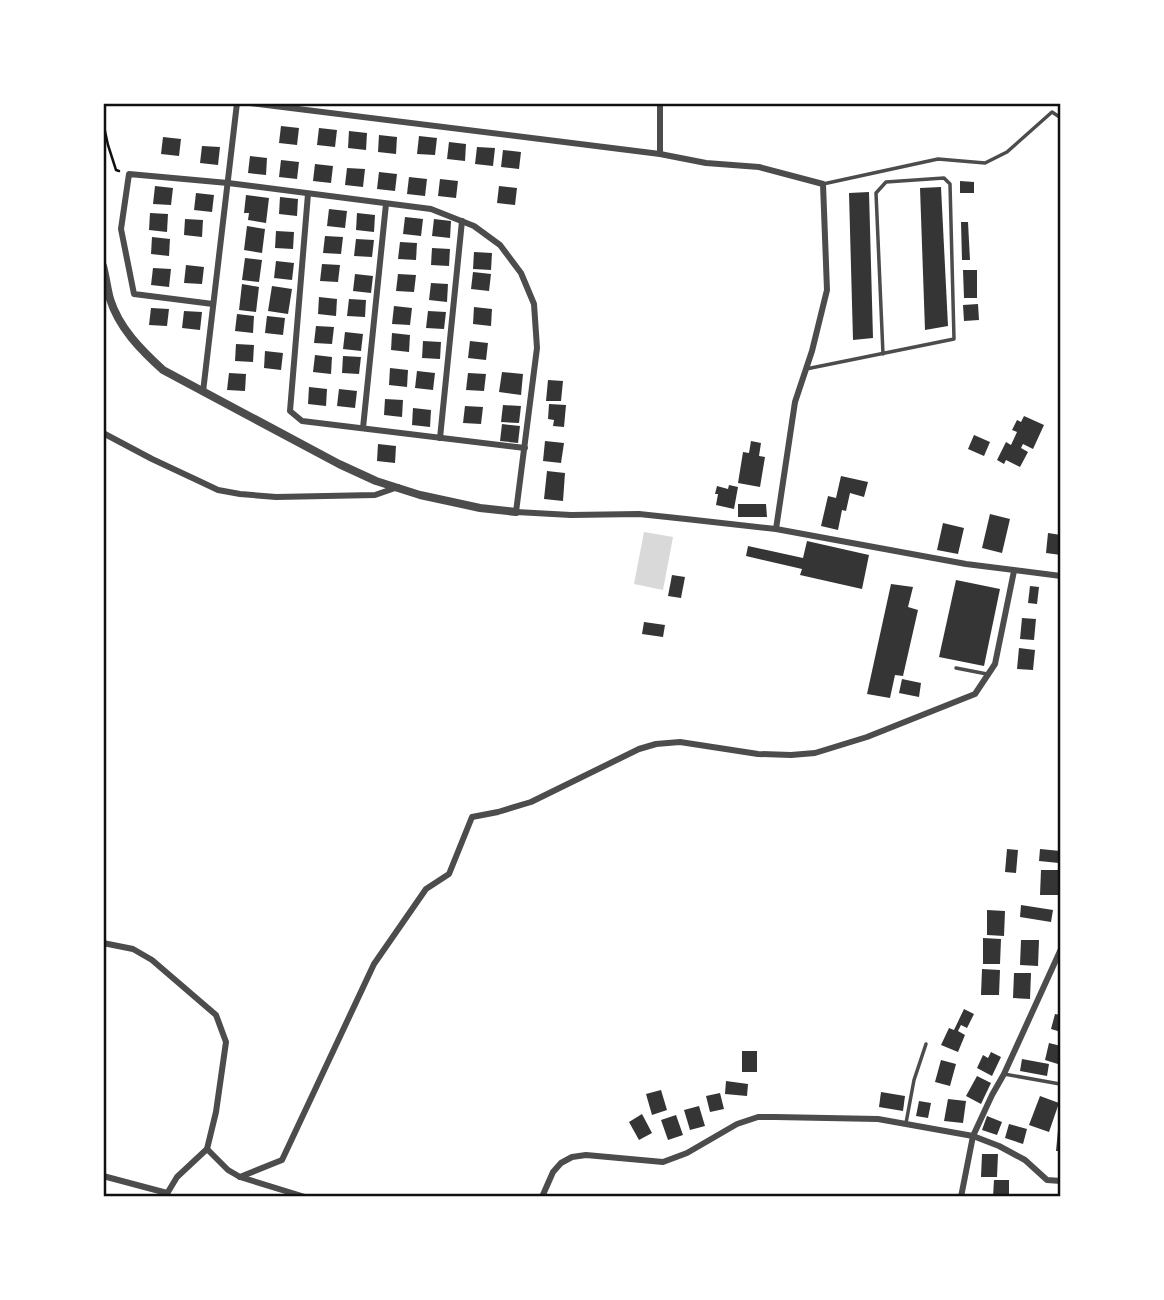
<svg xmlns="http://www.w3.org/2000/svg" width="1164" height="1300" viewBox="0 0 1164 1300" font-family="Manrope,sans-serif">
	<style>
		.water { fill: #d9d9d9 }
		.building { fill: #353535 }
		.lines { fill: none; stroke-linecap: round; stroke-linejoin: round }
		.path { stroke: #111; stroke-width: 2.5 }
		.service { stroke: #4c4c4c; stroke-width: 3.5 }
		.minor { stroke: #4c4c4c; stroke-width: 6 }
		.tertiary { stroke: #4c4c4c; stroke-width: 8 }
		.neatline { fill: none; stroke: #111; stroke-width: 2.5 }
	</style>
	<rect width="100%" height="100%" fill="#fff"/>
	<polygon class="water" points="644,532 673,537 663,590 634,584"/>
	<g class="building">
		<polygon points="281,126 299,128 297,145 279,143"/>
		<polygon points="319,128 337,130 335,147 317,145"/>
		<polygon points="349,131 367,133 366,150 348,148"/>
		<polygon points="379,135 397,137 396,154 378,152"/>
		<polygon points="419,136 437,138 435,155 417,154"/>
		<polygon points="163,137 181,139 179,156 161,154"/>
		<polygon points="449,142 466,144 465,161 447,159"/>
		<polygon points="202,146 220,147 218,165 200,163"/>
		<polygon points="477,147 495,148 493,166 475,164"/>
		<polygon points="503,150 521,152 519,169 501,167"/>
		<polygon points="250,156 267,158 266,175 248,173"/>
		<polygon points="281,160 299,162 297,179 279,177"/>
		<polygon points="315,164 333,166 331,183 313,181"/>
		<polygon points="347,168 365,169 363,187 345,185"/>
		<polygon points="379,172 397,174 395,191 377,189"/>
		<polygon points="409,177 427,179 425,196 407,194"/>
		<polygon points="440,179 458,181 456,198 438,196"/>
		<polygon points="960,181 974,182 974,193 960,193"/>
		<polygon points="155,186 173,188 171,205 153,204"/>
		<polygon points="499,186 517,188 515,205 497,203"/>
		<polygon points="941,187 948,326 925,330 920,188"/>
		<polygon points="869,192 873,338 853,340 849,193"/>
		<polygon points="196,193 214,195 212,212 194,210"/>
		<polygon points="246,195 269,198 266,223 248,220 249,213 244,213"/>
		<polygon points="280,197 298,199 297,216 279,214"/>
		<polygon points="329,209 347,211 345,228 327,226"/>
		<polygon points="150,213 168,214 167,232 149,230"/>
		<polygon points="357,213 375,215 374,232 356,230"/>
		<polygon points="405,217 423,219 421,236 403,234"/>
		<polygon points="185,219 203,220 202,237 184,235"/>
		<polygon points="434,219 451,221 450,238 432,236"/>
		<polygon points="961,222 968,222 970,260 962,260"/>
		<polygon points="247,226 265,229 262,253 244,250"/>
		<polygon points="276,231 294,232 293,249 275,248"/>
		<polygon points="325,236 343,237 341,254 323,253"/>
		<polygon points="152,237 170,239 169,256 151,254"/>
		<polygon points="356,239 374,240 372,257 354,256"/>
		<polygon points="400,242 417,243 416,260 398,259"/>
		<polygon points="432,248 450,249 449,266 431,265"/>
		<polygon points="474,252 492,253 491,270 473,269"/>
		<polygon points="245,258 262,260 259,282 242,280"/>
		<polygon points="276,261 294,263 292,280 274,278"/>
		<polygon points="322,264 340,265 338,282 320,281"/>
		<polygon points="186,265 204,267 202,284 184,283"/>
		<polygon points="153,268 171,269 169,287 151,285"/>
		<polygon points="963,270 977,270 977,298 964,298"/>
		<polygon points="473,272 491,274 489,291 471,289"/>
		<polygon points="355,274 373,276 371,293 353,291"/>
		<polygon points="398,274 416,275 414,292 396,291"/>
		<polygon points="431,283 448,284 447,302 429,300"/>
		<polygon points="242,284 259,287 256,312 239,310"/>
		<polygon points="272,286 292,289 288,314 268,311"/>
		<polygon points="319,297 337,299 336,316 318,314"/>
		<polygon points="349,299 366,300 365,317 347,316"/>
		<polygon points="978,304 979,320 964,321 963,305"/>
		<polygon points="394,306 412,308 410,325 392,324"/>
		<polygon points="474,307 492,309 491,326 473,324"/>
		<polygon points="151,308 169,309 167,326 149,325"/>
		<polygon points="184,311 202,312 200,330 182,328"/>
		<polygon points="428,311 446,312 444,329 426,328"/>
		<polygon points="237,314 254,316 253,333 235,331"/>
		<polygon points="267,316 285,318 283,335 265,333"/>
		<polygon points="316,326 334,327 332,344 314,343"/>
		<polygon points="345,332 363,334 361,351 343,349"/>
		<polygon points="392,333 410,335 409,352 391,350"/>
		<polygon points="423,341 441,342 440,359 422,358"/>
		<polygon points="470,341 488,343 486,360 468,358"/>
		<polygon points="236,344 254,345 253,362 235,361"/>
		<polygon points="265,351 283,353 281,370 264,368"/>
		<polygon points="315,355 332,357 331,374 313,372"/>
		<polygon points="343,356 361,357 359,374 342,373"/>
		<polygon points="390,368 408,370 407,387 389,385"/>
		<polygon points="417,371 435,373 433,390 415,388"/>
		<polygon points="502,372 523,374 521,395 499,392"/>
		<polygon points="229,373 246,374 245,391 227,390"/>
		<polygon points="468,373 486,374 484,391 466,390"/>
		<polygon points="548,380 563,381 561,401 546,401"/>
		<polygon points="309,387 327,389 326,406 308,404"/>
		<polygon points="339,389 357,391 355,408 337,406"/>
		<polygon points="385,399 403,400 402,417 384,415"/>
		<polygon points="549,404 566,405 564,427 553,426 554,420 548,419"/>
		<polygon points="503,405 521,406 519,423 501,422"/>
		<polygon points="465,406 483,407 481,424 463,423"/>
		<polygon points="413,408 431,410 430,427 412,425"/>
		<polygon points="1024,416 1044,425 1033,449 1023,444 1021,448 1028,452 1020,467 1006,460 1004,464 997,460 1006,442 1011,445 1017,432 1012,430 1017,420 1021,422"/>
		<polygon points="502,424 520,426 518,443 500,441"/>
		<polygon points="974,435 990,442 984,456 968,449"/>
		<polygon points="545,441 564,443 561,463 543,461"/>
		<polygon points="751,441 761,443 759,456 765,457 760,487 738,483 743,452 749,453"/>
		<polygon points="378,444 396,446 395,463 377,461"/>
		<polygon points="547,471 565,473 563,501 544,499"/>
		<polygon points="841,476 868,482 864,497 850,493 846,511 842,510 838,530 821,526 828,496 836,498"/>
		<polygon points="729,485 738,487 734,509 716,505 718,494 715,494 717,486 728,489"/>
		<polygon points="738,504 766,504 767,517 738,517"/>
		<polygon points="990,514 1010,519 1002,553 982,548"/>
		<polygon points="943,523 964,528 958,554 937,550"/>
		<polygon points="1048,533 1061,535 1061,555 1046,553"/>
		<polygon points="807,541 869,555 862,589 800,575 802,569 746,556 748,546 803,558"/>
		<polygon points="672,575 685,577 681,598 668,596"/>
		<polygon points="956,580 1000,589 984,666 939,657"/>
		<polygon points="891,584 913,587 908,607 918,610 903,676 895,675 890,698 867,694"/>
		<polygon points="1030,586 1039,587 1037,604 1028,603"/>
		<polygon points="1022,618 1036,619 1034,640 1020,639"/>
		<polygon points="644,622 665,625 663,637 642,634"/>
		<polygon points="1019,648 1035,650 1033,670 1017,669"/>
		<polygon points="902,679 921,683 919,697 899,693"/>
		<polygon points="1007,849 1018,850 1016,873 1005,872"/>
		<polygon points="1040,849 1061,851 1059,863 1039,861"/>
		<polygon points="1041,870 1059,870 1058,895 1040,895"/>
		<polygon points="1021,905 1053,910 1051,922 1020,917"/>
		<polygon points="987,910 1005,911 1004,936 987,935"/>
		<polygon points="983,938 1001,939 1000,964 983,964"/>
		<polygon points="1021,940 1039,940 1038,966 1020,965"/>
		<polygon points="982,969 1000,970 999,995 981,995"/>
		<polygon points="1014,973 1031,973 1030,999 1013,998"/>
		<polygon points="964,1009 974,1014 967,1028 961,1025 958,1031 965,1035 958,1052 941,1045 949,1028 954,1030"/>
		<polygon points="1055,1014 1061,1015 1061,1032 1051,1029"/>
		<polygon points="1049,1043 1061,1046 1061,1065 1045,1060"/>
		<rect x="742" y="1051" width="15" height="21"/>
		<polygon points="991,1052 1001,1057 992,1076 977,1068 983,1055 988,1058"/>
		<polygon points="1022,1059 1049,1064 1047,1076 1020,1071"/>
		<polygon points="941,1060 956,1064 950,1086 935,1082"/>
		<polygon points="977,1076 991,1083 981,1104 966,1096"/>
		<polygon points="726,1081 748,1084 747,1096 725,1094"/>
		<polygon points="661,1090 667,1110 652,1115 646,1094"/>
		<polygon points="881,1092 905,1096 903,1111 879,1107"/>
		<polygon points="720,1093 724,1109 710,1112 706,1096"/>
		<polygon points="1040,1096 1059,1103 1049,1132 1029,1125"/>
		<polygon points="948,1099 966,1101 963,1123 944,1121"/>
		<polygon points="919,1101 931,1103 928,1118 916,1116"/>
		<polygon points="699,1106 705,1126 690,1130 684,1110"/>
		<polygon points="642,1114 652,1133 639,1140 629,1122"/>
		<polygon points="676,1115 683,1135 668,1140 661,1120"/>
		<polygon points="987,1116 1002,1122 997,1135 982,1130"/>
		<polygon points="1009,1124 1027,1129 1023,1144 1005,1138"/>
		<polygon points="1058,1130 1061,1131 1061,1151 1056,1151"/>
		<polygon points="982,1154 998,1154 997,1177 981,1177"/>
		<polygon points="994,1180 1009,1180 1009,1197 993,1197"/>
	</g>
	<g class="lines">
		<polyline class="path" points="103,122 108,145 116,170 119,171"/>
		<g class="service">
			<polyline points="823,184 938,159 985,163 1007,152 1052,112 1061,118"/>
			<polyline points="806,369 954,339 950,184 944,178 886,182 876,193 883,354"/>
			<polyline points="956,668 987,674"/>
			<polyline points="1004,1074 1060,1084"/>
			<polyline points="906,1123 914,1080 926,1044"/>
		</g>
		<g class="minor">
			<polyline points="250,103 660,154 706,163 759,167 823,184 827,290 812,351 795,402 776,529"/>
			<polyline points="660,154 660,103"/>
			<polyline points="308,194 290,411 302,421 525,448"/>
			<polyline points="213,304 134,294 121,229 129,174 228,183 431,209 474,226 500,245 521,273 534,304 537,348 516,512 571,515 639,514 686,519 776,529 966,564 1061,576"/>
			<polyline points="203,392 237,103"/>
			<polyline points="363,428 386,204"/>
			<polyline points="103,433 152,459 199,481 218,490 240,494 276,497 375,495 398,487"/>
			<polyline points="440,438 462,221"/>
			<polyline points="103,943 133,949 152,960 216,1015 226,1042 216,1112 207,1149 177,1177 165,1197"/>
			<polyline points="207,1149 228,1170 240,1177 305,1197"/>
			<polyline points="103,1176 167,1193"/>
			<polyline points="240,1177 282,1160 374,964 426,889 449,874 472,817 498,812 531,802 639,749 656,744 680,742 758,754 791,755 815,753 867,737 975,694 995,664 1014,571"/>
			<polyline points="542,1197 553,1172 561,1163 572,1157 586,1155 663,1162 687,1153 737,1124 758,1117 775,1117 878,1119 973,1136 999,1146 1025,1160 1047,1180 1061,1181"/>
			<polyline points="961,1197 973,1136 992,1095 1004,1074 1061,949"/>
		</g>
		<path class="tertiary" d="M103,266C106,277 107,288 110,299C119,328 141,350 163,370L339,464L376,481L420,495L480,508L516,512"/>
	</g>
	<rect width="1164" height="1300" fill="none" stroke="#ffffff" stroke-width="210"/>
	<rect x="105" y="105" width="954" height="1090" class="neatline"/>
</svg>
